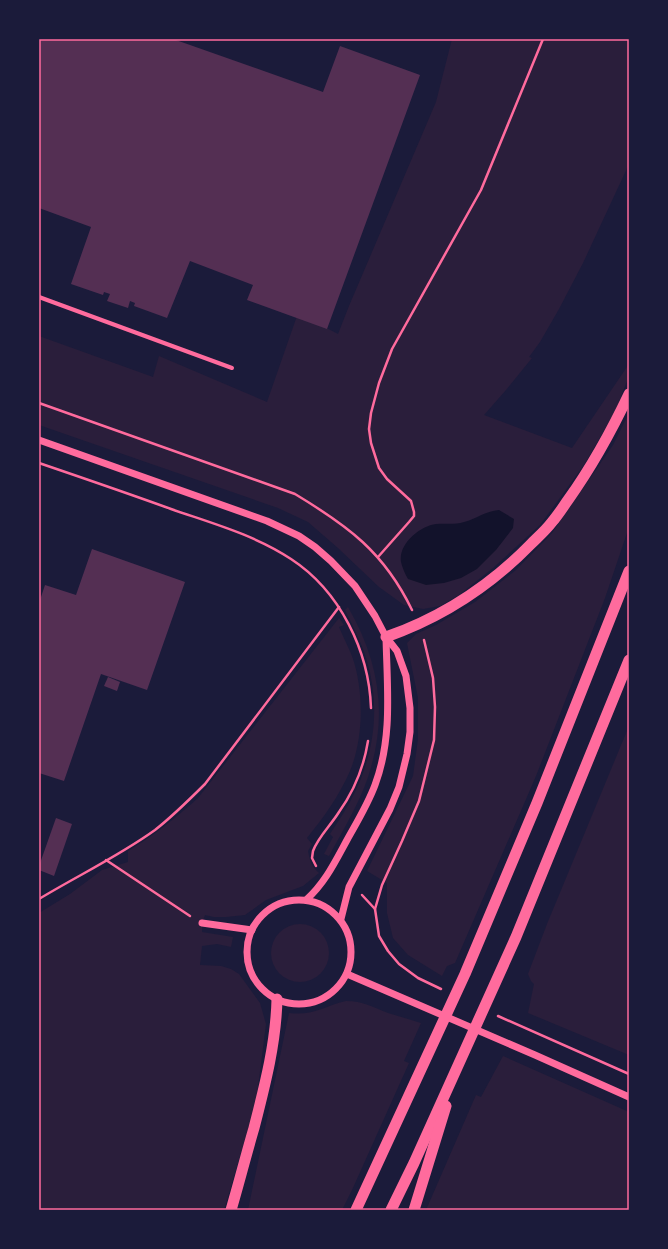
<svg xmlns="http://www.w3.org/2000/svg" width="668" height="1249" viewBox="0 0 668 1249" font-family="Manrope,sans-serif">
	<style>
		.green { fill: #2a1e3b }
		.water { fill: #12122b }
		.building { fill: #542f53 }
		.lines { fill: none; stroke-linecap: round; stroke-linejoin: round }
		.path { stroke: #ff6b9d; stroke-width: 2.5 }
		.minor { stroke: #ff6b9d; stroke-width: 4 }
		.tertiary { stroke: #ff6b9d; stroke-width: 7 }
		.trunk { stroke: #ff6b9d; stroke-width: 11 }
		.neatline { fill: none; stroke: #ff6b9d; stroke-width: 1.5 }
	</style>
	<rect width="100%" height="100%" fill="#1b1b3a"/>
	<g class="green">
		<polygon points="452,39 629,39 629,164 583,263 559,309 540,342 529,357 532,358 506,390 484,415 572,448 629,364 629,376 615,412 584,465 540,525 493,568 459,595 440,606 423,609 404,605 379,587 338,548 308,522 278,508 39,425 39,336 153,377 159,356 267,402 298,313 338,334 349,306 436,102"/>
		<polygon points="629,413 629,527 605,598 536,776 455,963 447,966 442,976 408,955 393,938 387,913 387,883 367,871 413,776 418,739 418,698 407,643 416,634 436,625 475,602 516,570 552,533 613,445"/>
		<path d="M348,607C382,666 389,724 364,788C354,812 341,834 329,856L324,854L333,837L330,834C339,820 348,807 355,792C375,751 380,705 367,661C362,643 353,627 345,610Z"/>
		<path d="M339,618L344,625L339,627C343,637 348,646 352,656C364,690 364,737 350,771C339,796 324,817 307,838L312,844L308,851C310,861 311,866 319,873L303,886L266,900L245,915L226,917H214L205,915L202,923V932L233,937L231,947L217,944L202,946L200,965L221,966L231,969L239,974L260,1003L266,1024L256,1103L224,1210H39V913L70,894L102,870L128,862V851C153,836 176,818 198,798Z"/>
		<polygon points="629,726 629,1055 528,1013 534,984 531,981 528,974 547,924"/>
		<circle cx="300" cy="953" r="29"/>
		<path d="M346,1001C363,1001 372,1007 388,1013C399,1016 410,1020 421,1023L404,1061L409,1063L352,1190L342,1210H248L289,1013C314,1016 324,1006 346,1001Z"/>
		<polygon points="503,1056 629,1112 629,1210 426,1210 476,1095 481,1097"/>
	</g>
	<path class="water" d="M499,510L514,519L513,528L496,550L477,569L461,578L444,583L426,585L408,579C405,574 402,567 401,562C398,544 420,526 436,524C445,523 454,525 464,522C476,519 485,511 499,510Z"/>
	<g class="building">
		<polygon points="39,39 173,39 323,92 340,46 420,75 327,329 247,300 253,285 190,261 167,318 134,306 135,303 130,301 128,308 107,301 110,294 104,292 103,295 71,284 91,227 39,208"/>
		<polygon points="92,549 185,582 147,690 101,674 64,781 39,773 39,603 45,585 76,595"/>
		<polygon points="108,677 120,682 117,691 104,686"/>
		<polygon points="56,818 72,824 54,876 39,870 39,866"/>
	</g>
	<g class="lines">
		<g class="path">
			<path d="M39,403L295,494C348,526 384,552 412,610"/>
			<path d="M39,463C83,478 127,493 171,509C211,523 255,535 291,559C340,591 369,651 371,708"/>
			<polyline points="378,557 409,522 414,516 414,512 411,501 387,479 379,468 371,443 369,429 371,413 379,383 392,349 481,190 543,39"/>
			<polyline points="424,640 433,678 435,707 434,740 419,801 402,841 382,885 375,909 379,936 388,951 399,964 418,978 441,989"/>
			<polyline points="106,860 190,916"/>
			<path d="M316,866L312,858L313,851C318,837 331,825 339,812C354,791 364,766 368,741"/>
			<polyline points="362,895 375,909"/>
			<path d="M39,899C77,876 119,856 155,830C173,816 189,800 205,784L339,607"/>
			<polyline points="498,1016 629,1074"/>
		</g>
		<polyline class="minor" points="39,297 232,368"/>
		<g class="tertiary">
			<polyline points="39,440 267,521 299,536 315,547 331,561 355,586 375,616 386,637 397,651 406,676 410,708 410,732 407,754 399,787 390,809 349,887 341,919"/>
			<circle cx="299" cy="952" r="52"/>
			<path d="M306,900C325,883 335,862 347,840C357,822 368,804 375,785C393,737 387,687 386,637"/>
			<polyline points="202,923 252,930"/>
			<polyline points="347,974 535,1055 629,1097"/>
		</g>
		<g class="trunk">
			<path d="M386,637C443,617 489,587 531,544C538,537 546,530 552,522C558,515 563,507 568,500C593,465 611,432 629,394"/>
			<path d="M231,1210C239,1183 246,1155 254,1128C265,1085 276,1043 277,999"/>
			<polyline points="356,1210 465,974 537,803 629,571"/>
			<polyline points="391,1210 414,1163 516,937 629,660"/>
			<polyline points="414,1210 446,1106"/>
		</g>
	</g>
	<rect width="668" height="1249" fill="none" stroke="#1b1b3a" stroke-width="80"/>
	<rect x="40" y="40" width="588" height="1169" class="neatline"/>
</svg>
